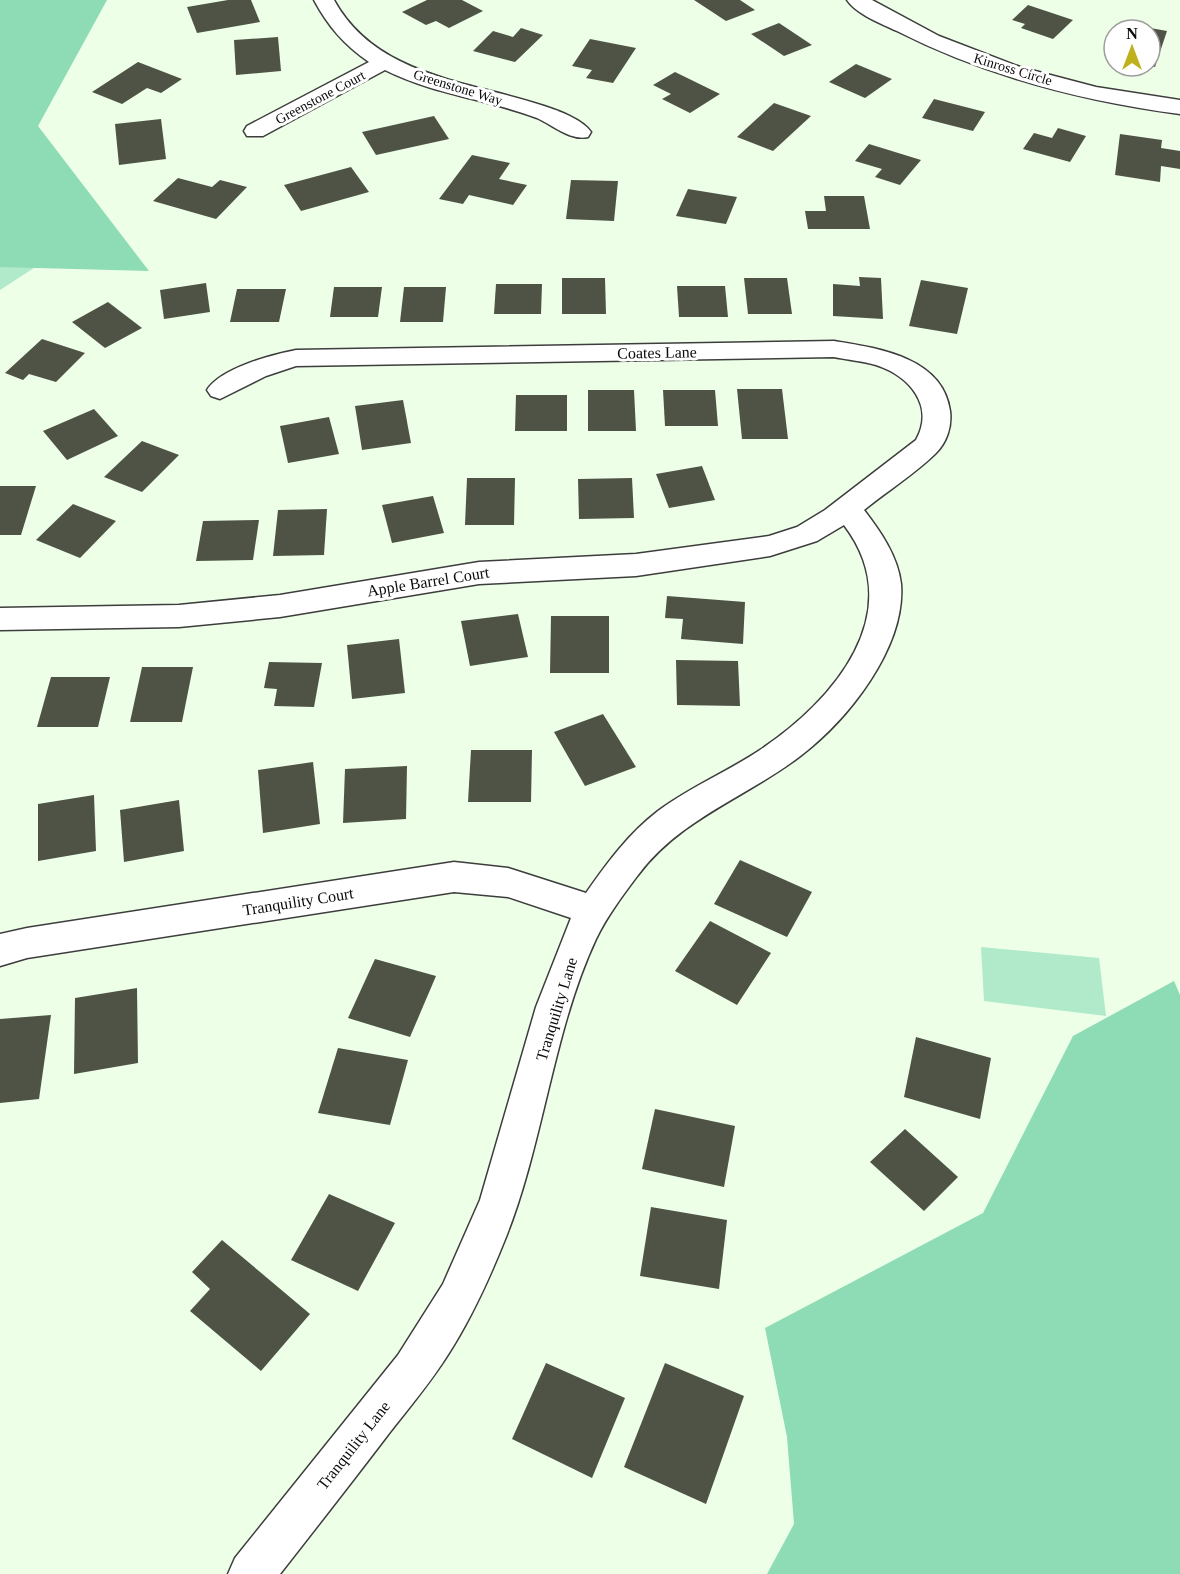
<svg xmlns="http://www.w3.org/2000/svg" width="1180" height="1574" viewBox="0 0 1180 1574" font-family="Georgia,serif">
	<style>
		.green { fill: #b0eaca }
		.forest { fill: #8edcb6 }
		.building { fill: #4e5346 }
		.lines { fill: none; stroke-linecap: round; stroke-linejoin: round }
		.minor-casing { stroke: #3d3d3d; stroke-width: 3 }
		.minor { fill: #fff; fill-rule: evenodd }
		.labels { text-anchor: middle; stroke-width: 6; stroke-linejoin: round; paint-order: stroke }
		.far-street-label { font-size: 14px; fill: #0a0a0a; stroke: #fff }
		.street-label { font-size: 16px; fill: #0a0a0a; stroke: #fff }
	</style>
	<rect width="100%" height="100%" fill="#edffe7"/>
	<g class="green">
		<polygon points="37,266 0,290 0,267"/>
		<polygon points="981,947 1099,958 1106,1016 984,1001"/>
	</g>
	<g class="forest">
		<polygon points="0,0 107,0 38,126 149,271 0,267"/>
		<polygon points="1174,981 1180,995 1180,1574 767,1574 794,1524 787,1437 765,1328 983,1213 1073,1036"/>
	</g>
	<g class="building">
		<polygon points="228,0 251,0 260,22 197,33 187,7"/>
		<polygon points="427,0 462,0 483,11 449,28 436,21 426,25 402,12"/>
		<polygon points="694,0 740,0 755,10 726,21"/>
		<polygon points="1028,5 1073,20 1053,39 1021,28 1025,24 1012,20"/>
		<polygon points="779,23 812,45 784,56 751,34"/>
		<polygon points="1134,25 1167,31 1155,67 1150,66 1150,30 1132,30"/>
		<polygon points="521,28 543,35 515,62 473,51 493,31 513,37"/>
		<polygon points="1112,31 1114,32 1114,47 1106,46"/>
		<polygon points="278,37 281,71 236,75 234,40"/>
		<polygon points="590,39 636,48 613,83 586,78 592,70 572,66"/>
		<polygon points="138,62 182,79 161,93 147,88 122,104 92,92"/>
		<polygon points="856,64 892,79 865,98 829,82"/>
		<polygon points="675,72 720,94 690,113 662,99 671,94 653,85"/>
		<polygon points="934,99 985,112 973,131 922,118"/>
		<polygon points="774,103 811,116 773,151 737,137"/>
		<polygon points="434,116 449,139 376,155 362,132"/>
		<polygon points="161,119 166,159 119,165 115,124"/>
		<polygon points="1058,128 1086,136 1070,162 1023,149 1034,133 1052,138"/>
		<polygon points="1120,134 1162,140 1161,148 1180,151 1180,169 1161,166 1160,182 1115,175"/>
		<polygon points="869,144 921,160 900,185 875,177 882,169 855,161"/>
		<polygon points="472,155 510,163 499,179 527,185 513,205 469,195 463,204 439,199"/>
		<polygon points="351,167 369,192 301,211 284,185"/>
		<polygon points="178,178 212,187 220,180 247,187 216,219 153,201"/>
		<polygon points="571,180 618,181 614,221 566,219"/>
		<polygon points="688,189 737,197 726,224 676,216"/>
		<polygon points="824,196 864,196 870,229 808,229 805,211 826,211"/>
		<polygon points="859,277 881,278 883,319 833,316 833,284 860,286"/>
		<polygon points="562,278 605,278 606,314 562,314"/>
		<polygon points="744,278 787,278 792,314 748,314"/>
		<polygon points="921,280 968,288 957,334 909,326"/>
		<polygon points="206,283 210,312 164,319 160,290"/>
		<polygon points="496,284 542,284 541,314 494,314"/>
		<polygon points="677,286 725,286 728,317 679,317"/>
		<polygon points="334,287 382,287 378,317 330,317"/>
		<polygon points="404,287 446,287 443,322 400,322"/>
		<polygon points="237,289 286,289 279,322 230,322"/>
		<polygon points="108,302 142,328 105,348 72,322"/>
		<polygon points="42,339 85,353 56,382 29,374 23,380 5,373"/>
		<polygon points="737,389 782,389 788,439 742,439"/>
		<polygon points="588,390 634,390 636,431 588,431"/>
		<polygon points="663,390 715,390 718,426 665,426"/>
		<polygon points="516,395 567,395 567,431 515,431"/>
		<polygon points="403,400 411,443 362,450 355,406"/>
		<polygon points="94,409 118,436 67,460 43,431"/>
		<polygon points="329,417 339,454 288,463 280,426"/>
		<polygon points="142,441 179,455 142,492 104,477"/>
		<polygon points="702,466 715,500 669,508 656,474"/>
		<polygon points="467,478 515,478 514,525 465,525"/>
		<polygon points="632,478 634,518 579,519 578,479"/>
		<polygon points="0,486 36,486 21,535 0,535"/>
		<polygon points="433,496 444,533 392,543 382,505"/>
		<polygon points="73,504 116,521 80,558 36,540"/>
		<polygon points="327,509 324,555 273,556 278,510"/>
		<polygon points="259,520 253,560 196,561 203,521"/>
		<polygon points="667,596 745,602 743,644 681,639 683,619 665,618"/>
		<polygon points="518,614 528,657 470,666 461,621"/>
		<polygon points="551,616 609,616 609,673 550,673"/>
		<polygon points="399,639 405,693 352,699 347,645"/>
		<polygon points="676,660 738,661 740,706 677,705"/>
		<polygon points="269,662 322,663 314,707 274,706 277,689 264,688"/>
		<polygon points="142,667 193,667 182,722 130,722"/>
		<polygon points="51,677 110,677 98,727 37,727"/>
		<polygon points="603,714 636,767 585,786 554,732"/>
		<polygon points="471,750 532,750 531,802 468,802"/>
		<polygon points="313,762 320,824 263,833 258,770"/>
		<polygon points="407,766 406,819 343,823 345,769"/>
		<polygon points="94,795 96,851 38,861 38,804"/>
		<polygon points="179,800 184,851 124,862 120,810"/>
		<polygon points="740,860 812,892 787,937 714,904"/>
		<polygon points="710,921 771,953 737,1005 675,971"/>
		<polygon points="375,959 436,976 410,1037 348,1018"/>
		<polygon points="137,988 138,1063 74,1074 75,998"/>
		<polygon points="51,1015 39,1099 0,1103 0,1019"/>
		<polygon points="916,1037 991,1058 980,1119 904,1097"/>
		<polygon points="338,1048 408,1060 390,1125 318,1113"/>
		<polygon points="655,1109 735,1126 724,1187 642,1169"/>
		<polygon points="905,1129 958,1177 924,1211 870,1162"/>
		<polygon points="329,1194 395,1223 358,1291 291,1260"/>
		<polygon points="651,1207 727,1220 719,1289 640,1276"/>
		<polygon points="222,1240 310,1314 261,1371 190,1311 210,1289 192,1272"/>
		<polygon points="546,1363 625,1398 592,1478 512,1439"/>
		<polygon points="665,1363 744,1396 706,1504 624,1467"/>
	</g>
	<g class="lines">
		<g class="minor-casing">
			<g id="minor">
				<path d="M314,0H334C376,77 470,81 544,106C559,111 582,119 591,132L588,137C570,141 553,125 537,118C487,99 435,95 385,70L263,136H247L244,131L247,126L369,62C344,45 328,26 314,0Z"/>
				<path d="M847,0H872L939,36L1020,67L1096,87L1180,100V114C1081,101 986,76 897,31C882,24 856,14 847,0Z"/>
				<path d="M834,341C877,348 943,357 950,411C952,426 947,442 936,453C915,474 887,491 864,510C880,531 898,556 901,584C906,648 847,721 799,757C745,798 681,818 638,875C623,895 607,916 596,939C553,1031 544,1141 506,1237C490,1277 472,1317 449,1353C431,1382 408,1409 387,1436C352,1482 316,1528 280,1574H228L235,1558L398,1355L443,1284L480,1200L536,1007L571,918L508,897L454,892L27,958L0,966V934L27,928L454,862L508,868L586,893C607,863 628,834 658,811C690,787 727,772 760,750C834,701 910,612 844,525L817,541L770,556L636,576L479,584L280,617L179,627L0,630V608L179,605L280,595L479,562L636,554L769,536L797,527L825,510L916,440C935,406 910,376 876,365C863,361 848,360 834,357L296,366L266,376L220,399L211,396L207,390C221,368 271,355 296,350Z"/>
			</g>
		</g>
		<use href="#minor" class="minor"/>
	</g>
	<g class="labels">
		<g class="far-street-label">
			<text transform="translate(1013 69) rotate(17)" y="5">Kinross Circle</text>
			<text transform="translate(458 87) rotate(17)" y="5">Greenstone Way</text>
			<text transform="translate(320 97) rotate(-28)" y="5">Greenstone Court</text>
		</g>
		<g class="street-label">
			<text transform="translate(657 352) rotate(-1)" y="6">Coates Lane</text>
			<text transform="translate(428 581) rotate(-9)" y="6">Apple Barrel Court</text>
			<text transform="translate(298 901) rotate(-9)" y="6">Tranquility Court</text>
			<text transform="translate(556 1009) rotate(-73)" y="6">Tranquility Lane</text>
			<text transform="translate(353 1445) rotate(-52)" y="6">Tranquility Lane</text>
		</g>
	</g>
	<g transform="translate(1132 48)"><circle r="28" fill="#ffffff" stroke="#9d9d9d" stroke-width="1.5"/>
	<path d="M0-4.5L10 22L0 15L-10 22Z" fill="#bfb11d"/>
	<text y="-9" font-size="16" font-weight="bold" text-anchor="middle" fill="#0a0a0a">N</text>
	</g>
</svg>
